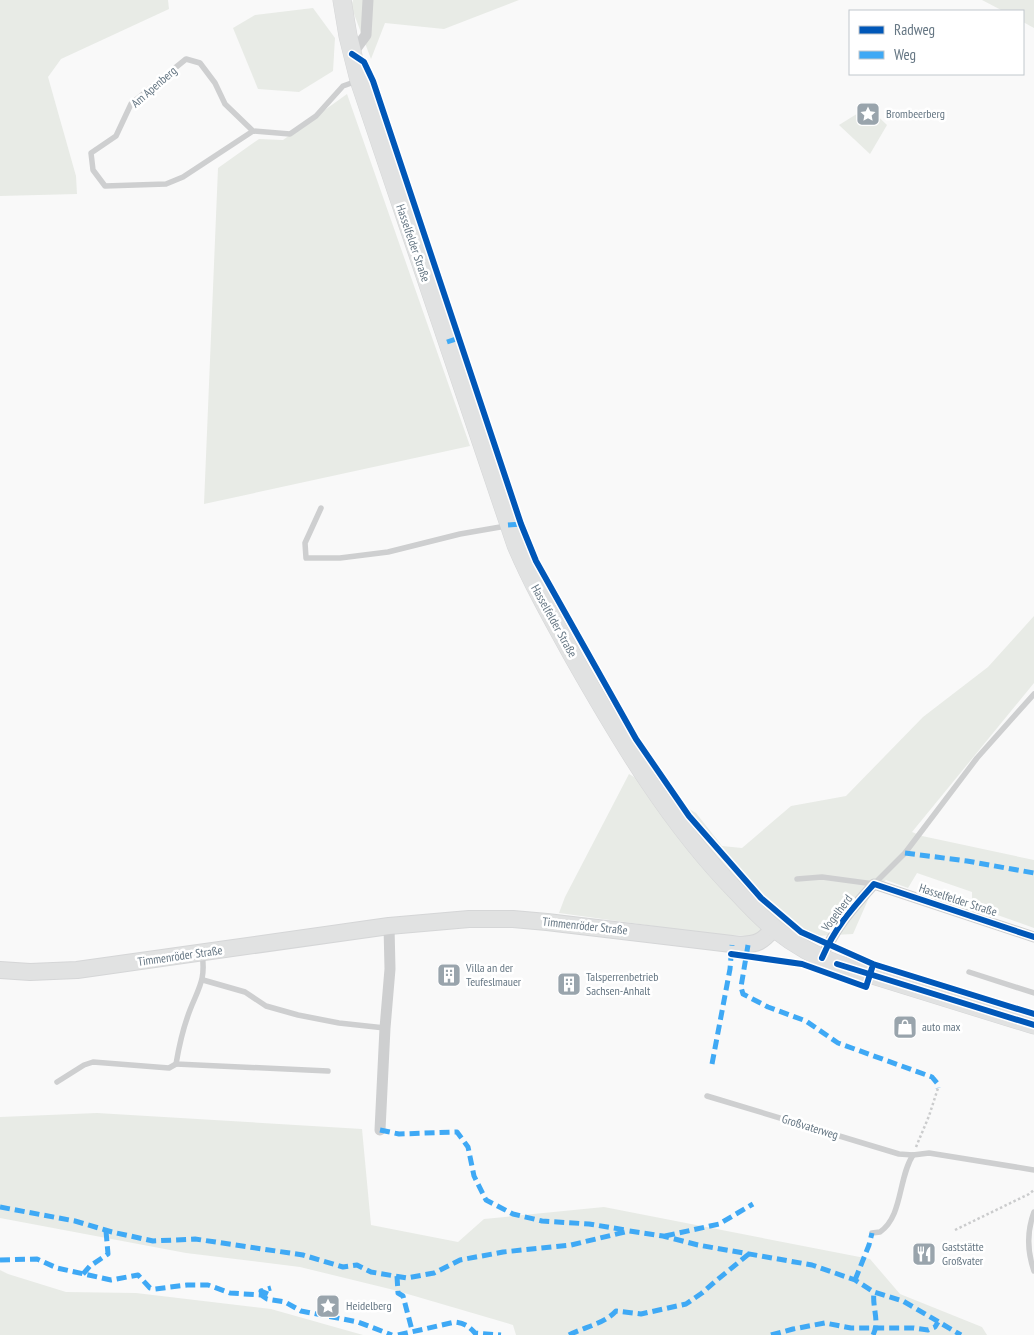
<svg xmlns="http://www.w3.org/2000/svg" width="1034" height="1335" viewBox="0 0 1034 1335" font-family="'PT Sans Narrow',sans-serif">
	<style>
		.green { fill: #e8ebe6 }
		.lines { fill: none; stroke-linecap: round; stroke-linejoin: round }
		.secondary-casing { stroke: #d5d6d7; stroke-width: 18 }
		.primary-casing { stroke: #d5d6d7; stroke-width: 19 }
		.path { stroke: #cbcccd; stroke-width: 2.5; stroke-dasharray: 2.5 2.5; stroke-linecap: butt }
		.service { stroke: #cecfd0; stroke-width: 5.5 }
		.minor { stroke: #cecfd0; stroke-width: 11 }
		.secondary { stroke: #e1e2e2; stroke-width: 16 }
		.primary { stroke: #e1e2e2; stroke-width: 18 }
		.quiet { stroke: #3fa9f5; stroke-width: 5; stroke-dasharray: 10 5; stroke-linecap: butt }
		.cycleway-casing { stroke: #fff; stroke-width: 9 }
		.cycleway { stroke: #0057b8; stroke-width: 6 }
		.labels { text-anchor: middle; stroke-width: 5; stroke-linejoin: round; paint-order: stroke }
		.street-label { font-size: 12px; fill: #657683; stroke: #fff }
		.poi-label { font-size: 12px; fill: #657683; stroke: #fff; text-anchor: start }
	</style>
	<rect width="100%" height="100%" fill="#f9f9f9"/>
	<g class="green">
		<polygon points="0,0 168,0 169,9 61,59 48,77 76,176 77,194 0,196"/>
		<polygon points="353,0 519,0 444,29 385,23 371,59 351,6"/>
		<polygon points="982,0 1034,0 1034,28 1023,22 1023,11 1003,11"/>
		<polygon points="313,8 335,38 333,71 299,92 258,89 233,28 255,15"/>
		<polygon points="347,94 470,446 204,504 218,168 259,139 283,140"/>
		<polygon points="868,107 887,125 870,154 839,125"/>
		<polygon points="1034,616 1034,683 912,832 922,836 1034,860 1034,928 972,906 972,892 917,873 908,888 886,880 871,893 853,934 797,937 719,935 559,913 565,897 629,774 696,813 722,846 742,848 791,806 846,796 923,717 988,667"/>
		<polygon points="97,1113 362,1129 371,1225 458,1242 484,1219 604,1207 870,1259 900,1294 982,1327 987,1335 516,1335 513,1325 394,1290 300,1267 186,1253 0,1218 0,1117"/>
		<polygon points="0,1270 8,1274 66,1292 136,1293 271,1309 363,1335 0,1335"/>
	</g>
	<g class="lines">
		<g class="secondary-casing">
			<path id="secondary" d="M0,970L30,972L77,970L389,926L469,919H513L547,922L740,945C758,944 762,942 774,928"/>
		</g>
		<g class="primary-casing">
			<path id="primary" d="M342,0L348,36L359,80L516,545C533,585 554,622 575,660C621,741 671,825 737,892C749,905 761,918 775,929C794,944 814,956 837,964L1034,1025"/>
		</g>
		<g class="path">
			<polyline points="916,1147 929,1116 938,1088"/>
			<polyline points="955,1230 1029,1194 1034,1190"/>
		</g>
		<g class="service">
			<polyline points="253,131 183,177 166,184 105,186 93,170 91,153 116,136 131,104 186,59 200,63 215,83 225,104 253,131 290,134 316,116 343,86 357,81"/>
			<polyline points="321,508 305,543 306,558 340,558 388,552 460,534 506,526"/>
			<polyline points="797,879 822,877 874,884 905,853 977,758 1034,694"/>
			<path d="M202,953C206,980 199,987 190,1010C183,1028 179,1046 176,1064L328,1071"/>
			<polyline points="969,972 1034,993"/>
			<polyline points="203,980 245,992 266,1006 298,1015 339,1023 385,1028"/>
			<polyline points="57,1082 84,1065 93,1062 169,1068 176,1064"/>
			<polyline points="707,1096 899,1154 913,1155 929,1153 1034,1170"/>
			<path d="M1034,1212C1027,1231 1027,1251 1034,1271"/>
			<path d="M872,1233L880,1232C903,1216 898,1178 913,1155"/>
		</g>
		<g class="minor">
			<polyline points="352,54 366,35 368,0"/>
			<path d="M822,958C836,926 851,910 874,884L1034,937"/>
			<polyline points="380,1130 385,1028 390,969 389,926"/>
		</g>
		<use href="#secondary" class="secondary"/>
		<use href="#primary" class="primary"/>
		<g class="quiet">
			<polyline points="447,342 459,338"/>
			<polyline points="508,525 521,524"/>
			<polyline points="905,853 967,861 1034,873"/>
			<polyline points="748,945 741,987 743,994 768,1007 806,1021 838,1043 932,1077 937,1083 938,1088"/>
			<polyline points="712,1064 730,969 732,945"/>
			<polyline points="380,1130 399,1134 457,1132 468,1147 474,1176 486,1200 513,1214 542,1221 589,1224 626,1230"/>
			<polyline points="0,1207 75,1221 112,1232 153,1241 195,1239 303,1255 343,1267 357,1265 371,1272 407,1278 434,1273 460,1260 503,1252 571,1245 629,1231 663,1236 698,1245 812,1265 855,1280 874,1292 903,1301 961,1335"/>
			<polyline points="665,1236 719,1224 753,1204"/>
			<polyline points="0,1260 37,1259 57,1268 111,1280 138,1275 150,1288 155,1289 187,1285 208,1285 230,1293 261,1295 267,1299 285,1302 301,1311 358,1322 392,1335"/>
			<polyline points="83,1274 90,1266 108,1254 106,1231"/>
			<polyline points="397,1276 398,1293 403,1296 412,1330"/>
			<polyline points="855,1280 869,1245 872,1233"/>
			<polyline points="268,1294 261,1291 271,1288"/>
			<path d="M398,1335L455,1322C464,1323 469,1326 475,1333L501,1335"/>
			<path d="M569,1335C584,1327 604,1324 616,1311L641,1314L686,1304L702,1293L717,1280L750,1253"/>
			<polyline points="771,1335 793,1329 825,1323 851,1328 914,1328 928,1330 935,1327 938,1322"/>
			<path d="M873,1335C880,1321 872,1308 874,1292"/>
		</g>
		<g class="cycleway-casing">
			<g id="cycleway">
				<polyline points="352,54 364,62 373,81 521,524 536,561 636,739 689,816 761,898 801,932 873,964 1034,1014"/>
				<polyline points="731,954 802,964 866,987 872,968"/>
				<path d="M822,958C836,926 851,910 874,884L1034,937"/>
				<polyline points="837,964 1034,1025"/>
			</g>
		</g>
		<use href="#cycleway" class="cycleway"/>
	</g>
	<defs>
		<g id="sight-square" transform="scale(1.25)"><rect x="-9" y="-9" width="18" height="18" rx="4" fill="#99a4ac" stroke="#fff"/><path d="M0-6L1.8-2.2L6-1.7L2.9 1.2L3.7 5.4L0 3.3L-3.7 5.4L-2.9 1.2L-6-1.7L-1.8-2.2Z" fill="#fff"/></g>
		<g id="building-square" transform="scale(1.25)"><rect x="-9" y="-9" width="18" height="18" rx="4" fill="#99a4ac" stroke="#fff"/><path d="M-4-6H4V6H1V3H-1V6H-4ZM-2.5-4.3h1.7v1.8h-1.7ZM.8-4.3h1.7v1.8H.8ZM-2.5-1h1.7V.8h-1.7ZM.8-1h1.7V.8H.8Z" fill="#fff"/></g>
		<g id="shop-square" transform="scale(1.25)"><rect x="-9" y="-9" width="18" height="18" rx="4" fill="#99a4ac" stroke="#fff"/><path d="M-5-2.5h2.3a2.7 3.5 0 0 1 5.4 0H5L5.5 6h-11ZM-1.5-2.5h3a1.5 2.3 0 0 0-3 0Z" fill="#fff"/></g>
		<g id="restaurant-square" transform="scale(1.25)"><rect x="-9" y="-9" width="18" height="18" rx="4" fill="#99a4ac" stroke="#fff"/><path d="M-5-6h1v4h1v-4h1v4h1v-4h1v5L-1.5 .5V6h-2V.5L-5-1ZM5-6V6H3V1.5H1.5Q1.5-4 5-6Z" fill="#fff"/></g>
	</defs>
	<g fill-rule="evenodd">
		<use href="#sight-square" x="868" y="114"/>
		<use href="#building-square" x="449" y="975"/>
		<use href="#building-square" x="569" y="984"/>
		<use href="#shop-square" x="905" y="1027"/>
		<use href="#restaurant-square" x="924" y="1254"/>
		<use href="#sight-square" x="328" y="1306"/>
	</g>
	<g class="labels">
		<g class="street-label">
			<text transform="translate(154 87) rotate(-41)" y="4">Am Apenberg</text>
			<text transform="translate(413 243) rotate(71)" y="4">Hasselfelder Straße</text>
			<text transform="translate(554 621) rotate(61)" y="4">Hasselfelder Straße</text>
			<text transform="translate(958 900) rotate(18)" y="4">Hasselfelder Straße</text>
			<text transform="translate(837 913) rotate(-53)" y="4">Vogelherd</text>
			<text transform="translate(585 926) rotate(6)" y="4">Timmenröder Straße</text>
			<text transform="translate(180 956) rotate(-8)" y="4">Timmenröder Straße</text>
			<text transform="translate(810 1127) rotate(17)" y="4">Großvaterweg</text>
		</g>
		<g class="poi-label">
			<text x="886" y="118">Brombeerberg</text>
			<text x="466" y="972">Villa an der<tspan x="466" dy="14">Teufeslmauer</tspan></text>
			<text x="586" y="981">Talsperrenbetrieb<tspan x="586" dy="14">Sachsen-Anhalt</tspan></text>
			<text x="922" y="1031">auto max</text>
			<text x="942" y="1251">Gaststätte<tspan x="942" dy="14">Großvater</tspan></text>
			<text x="346" y="1310">Heidelberg</text>
		</g>
	</g>
	<rect x="849" y="10" width="175" height="65" fill="#ffffff" stroke="#c1c8cd"/>
	<rect x="859" y="26" width="25" height="8" fill="#0057b8" stroke="#c1c8cd"/>
	<text x="894" y="35" font-size="15" fill="#657683">Radweg</text>
	<rect x="859" y="51" width="25" height="8" fill="#3fa9f5" stroke="#c1c8cd"/>
	<text x="894" y="60" font-size="15" fill="#657683">Weg</text>
</svg>
